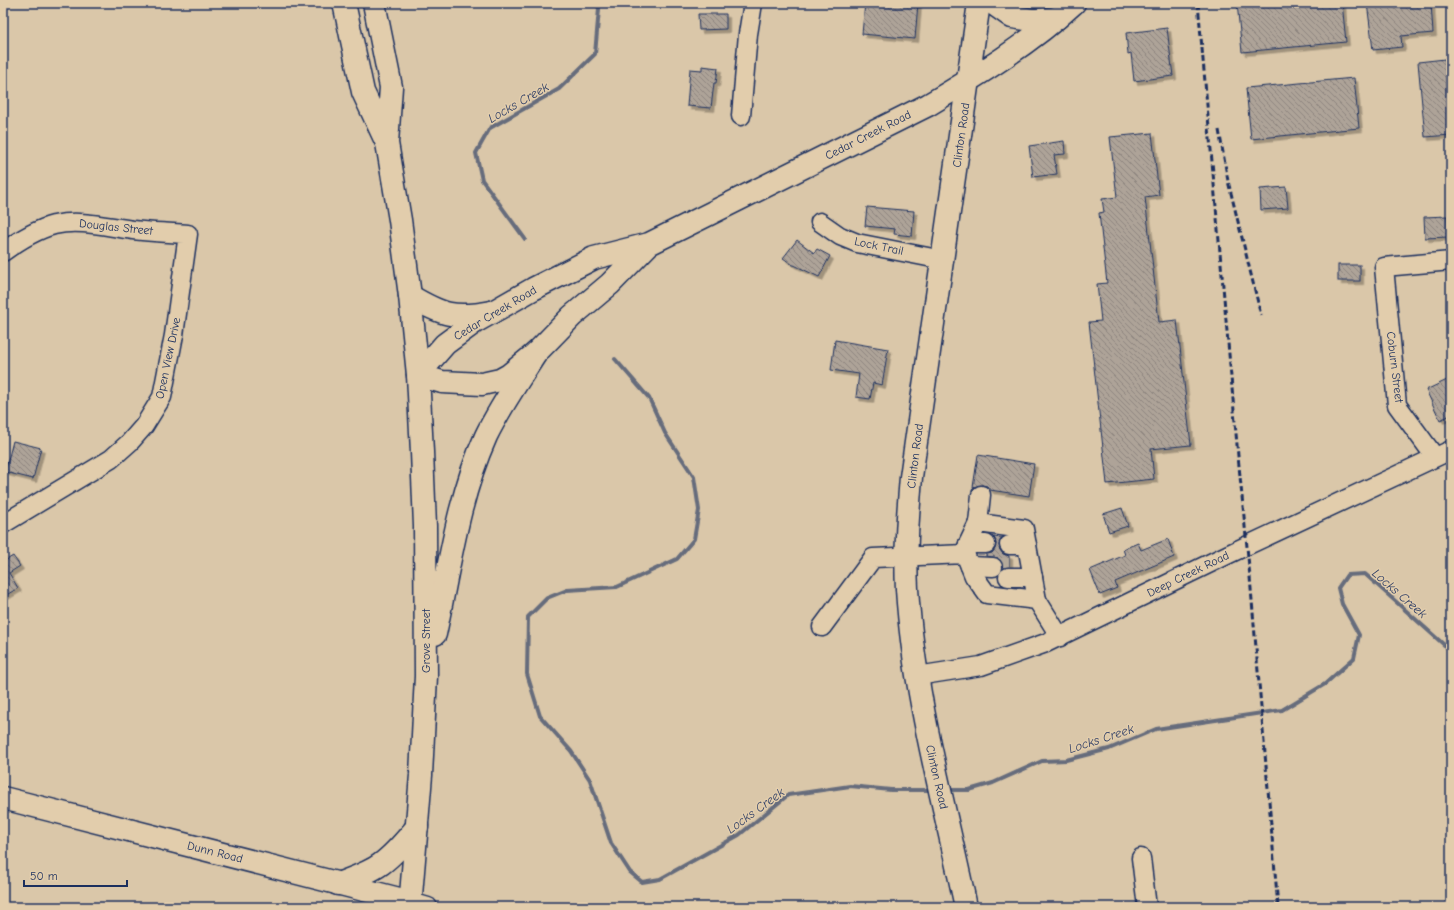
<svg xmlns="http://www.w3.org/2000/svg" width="1454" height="910" viewBox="0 0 1454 910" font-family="'Comic Neue',sans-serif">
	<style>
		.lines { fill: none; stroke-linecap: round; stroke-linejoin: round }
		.stream { stroke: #666c7c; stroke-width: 4 }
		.building { fill: url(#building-back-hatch); stroke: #1b2f5e; filter: url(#shadow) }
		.minor-tunnel { stroke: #b4a99a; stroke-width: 18; stroke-dasharray: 18 9; stroke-linecap: butt }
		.minor-casing { stroke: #1b2f5e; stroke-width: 21 }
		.major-casing { stroke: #1b2f5e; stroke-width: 25 }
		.highway-casing { stroke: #1b2f5e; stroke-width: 25 }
		.minor { stroke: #e2cdac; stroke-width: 18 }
		.major { stroke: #e2cdac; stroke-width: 22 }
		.highway { stroke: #e2cdac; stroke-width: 22 }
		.rail { stroke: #1b2f5e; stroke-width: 3; stroke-dasharray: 6 3; stroke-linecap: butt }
		.labels { text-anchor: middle; stroke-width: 3; stroke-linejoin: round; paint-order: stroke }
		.street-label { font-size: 12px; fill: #1b2f5e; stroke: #e2cdac }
		.water-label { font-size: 13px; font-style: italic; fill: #2e3e66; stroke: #e2cdac }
	</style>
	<defs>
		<pattern id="building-back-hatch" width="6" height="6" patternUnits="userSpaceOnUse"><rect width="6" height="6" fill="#aea398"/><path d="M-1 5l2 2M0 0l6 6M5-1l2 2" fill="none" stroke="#8d857f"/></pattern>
		<filter id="shadow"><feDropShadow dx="3.5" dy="3.5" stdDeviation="0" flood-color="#0004"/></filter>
	</defs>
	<rect width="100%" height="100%" fill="#dac7a9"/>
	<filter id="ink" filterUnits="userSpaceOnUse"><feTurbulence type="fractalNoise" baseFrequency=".025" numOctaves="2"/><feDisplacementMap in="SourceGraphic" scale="8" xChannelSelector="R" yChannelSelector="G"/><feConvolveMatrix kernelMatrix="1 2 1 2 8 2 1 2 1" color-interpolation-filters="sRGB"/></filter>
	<g filter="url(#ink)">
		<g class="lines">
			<g class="stream">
				<polyline points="525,239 482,180 476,153 490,128 559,89 595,54 599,9 597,3"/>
				<polyline points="615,359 649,398 665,433 694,477 699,510 694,539 677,559 617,587 567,590 547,598 528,617 527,674 540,716 571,751 590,780 611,843 630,872 642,882 660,879 739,835 788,795 850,786 891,790 933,790"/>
				<polyline points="946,790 969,790 993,783 1042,761 1066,760 1109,749 1156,729 1282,710 1325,684 1354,658 1359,635 1342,604 1338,588 1347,575 1365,574 1451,651"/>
			</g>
		</g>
		<g class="building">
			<polygon points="865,3 918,3 915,39 862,34"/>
			<polygon points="1237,3 1342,3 1346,42 1242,52"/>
			<polygon points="1367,3 1431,3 1433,33 1401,36 1402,47 1373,50"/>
			<polygon points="698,14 726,14 726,29 699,30"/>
			<polygon points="1167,28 1173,76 1134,81 1131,53 1128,54 1126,33"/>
			<polygon points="1445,59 1451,135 1425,137 1418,62"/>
			<polygon points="702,66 718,68 716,83 714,83 711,108 687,106 690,69 702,70"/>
			<polygon points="1354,78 1359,128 1251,139 1246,88"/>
			<polygon points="1152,133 1159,195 1145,197 1159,322 1177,320 1191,445 1151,449 1154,479 1107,484 1089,322 1101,321 1097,284 1107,283 1099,213 1104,212 1102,199 1117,197 1110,137"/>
			<polygon points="1064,141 1065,154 1054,155 1057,174 1033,177 1029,146"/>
			<polygon points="1286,187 1288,208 1261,210 1260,189"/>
			<polygon points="867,207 914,211 912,236 894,234 895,229 865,226"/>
			<polygon points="1447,216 1449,237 1425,238 1424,217"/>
			<polygon points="797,240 814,253 817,249 830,256 819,277 794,265 793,265 783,258"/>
			<rect x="1338" y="265" width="22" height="16"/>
			<polygon points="835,340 888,349 882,385 873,383 870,399 856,397 859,374 831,370"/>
			<polygon points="1447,380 1451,389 1451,415 1440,420 1426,390"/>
			<polygon points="13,441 41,448 33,479 5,472"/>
			<polygon points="978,455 1034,464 1029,496 990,490 987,486 982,485 973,487"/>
			<polygon points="1122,508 1128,526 1109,532 1103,514"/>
			<polygon points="994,537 1002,538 999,545 1000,550 1003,554 1009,556 1009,566 1003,568 1002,562 998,558 986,556 986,554 992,553 995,549 996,544"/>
			<polygon points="1168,539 1174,557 1115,582 1117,588 1100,595 1090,570 1125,555 1123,549 1138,543 1141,550"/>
			<polygon points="13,556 20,566 9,573 18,588 3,597 3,562"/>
		</g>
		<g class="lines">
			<polyline class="minor-tunnel" points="993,567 1009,567"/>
			<g class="minor-casing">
				<g id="minor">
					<polyline points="741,116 748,34 753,3"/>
					<polyline points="820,222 840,236 857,243 943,260"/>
					<path d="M3,252C18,241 35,230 54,225C81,219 107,227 133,230C151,232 170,233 188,234L174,335L162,397L144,426L130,442L111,459L3,524"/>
					<polyline points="1435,457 1397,405 1384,267 1451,261"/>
					<polyline points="978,523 981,495"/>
					<polyline points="968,544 986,544"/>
					<polyline points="1009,545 1027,545"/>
					<polyline points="965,554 968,544 978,523 1024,529 1037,600"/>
					<polyline points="970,566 993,567"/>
					<polyline points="1008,577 1033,577"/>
					<polyline points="822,627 873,558 965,554 974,576 987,594 1037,600 1060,637"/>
					<polyline points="917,676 981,666 1046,643 1229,554 1451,450"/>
					<polyline points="1141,858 1147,907"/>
					<polyline points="411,902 428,907"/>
				</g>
			</g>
			<g class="major-casing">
				<g id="major">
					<polyline points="994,3 995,5 1012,17 1033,20 1057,18"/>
					<path d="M649,244L610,284L572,316L536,353L509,375L500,380L482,384L442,382L418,375L445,344L475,322L533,289L594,258L649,244L928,105C977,76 1032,42 1074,3"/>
					<polyline points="3,798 411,902"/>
					<path d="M966,907C944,802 914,697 907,589C905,552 908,514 911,477L979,3"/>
				</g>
			</g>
			<g class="highway-casing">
				<g id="highway">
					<polyline points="344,3 363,92 386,141"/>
					<polyline points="374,3 391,87 387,143 400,220 410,296 418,375 422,452 425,526 426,676 421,775 410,907"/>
					<path d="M410,296C442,315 454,319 492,312"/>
					<path d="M435,634C449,568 458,498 486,436C500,407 519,380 536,353"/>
					<path d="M338,884C353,878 369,873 381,864C395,854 406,840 417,827"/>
				</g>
			</g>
			<use href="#minor" class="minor"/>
			<use href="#major" class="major"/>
			<use href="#highway" class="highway"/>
			<g class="rail">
				<polyline points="1198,3 1238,456 1250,577 1278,907"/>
				<polyline points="1219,130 1228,181 1261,315"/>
			</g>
		</g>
	</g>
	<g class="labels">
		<g class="street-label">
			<text transform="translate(868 135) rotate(-27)" y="4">Cedar Creek Road</text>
			<text transform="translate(961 135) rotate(-82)" y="4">Clinton Road</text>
			<text transform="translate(116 227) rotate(6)" y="4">Douglas Street</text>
			<text transform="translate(879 246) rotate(12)" y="4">Lock Trail</text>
			<text transform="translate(495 313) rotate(-31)" y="4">Cedar Creek Road</text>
			<text transform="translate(168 358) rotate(-78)" y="4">Open View Drive</text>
			<text transform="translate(1395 367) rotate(83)" y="4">Coburn Street</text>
			<text transform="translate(915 456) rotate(-83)" y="4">Clinton Road</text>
			<text transform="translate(1188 574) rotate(-26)" y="4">Deep Creek Road</text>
			<text transform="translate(426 641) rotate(-90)" y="4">Grove Street</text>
			<text transform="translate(937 777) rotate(77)" y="4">Clinton Road</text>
			<text transform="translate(215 852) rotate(14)" y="4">Dunn Road</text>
		</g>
		<g class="water-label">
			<text transform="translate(518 102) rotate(-30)" y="5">Locks Creek</text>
			<text transform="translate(1400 593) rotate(41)" y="5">Locks Creek</text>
			<text transform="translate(1101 738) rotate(-18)" y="5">Locks Creek</text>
			<text transform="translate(755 810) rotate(-36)" y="5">Locks Creek</text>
		</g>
	</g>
	<rect width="1454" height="910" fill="none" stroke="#e2cdac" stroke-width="16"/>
	<rect x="8" y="8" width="1438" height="894" fill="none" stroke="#1b2f5e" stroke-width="1.5" filter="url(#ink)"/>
	<path d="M24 880v6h103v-6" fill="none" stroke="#1b2f5e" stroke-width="2"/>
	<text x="30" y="880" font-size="12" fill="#1b2f5e" stroke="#e2cdac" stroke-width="3" paint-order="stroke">50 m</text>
</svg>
